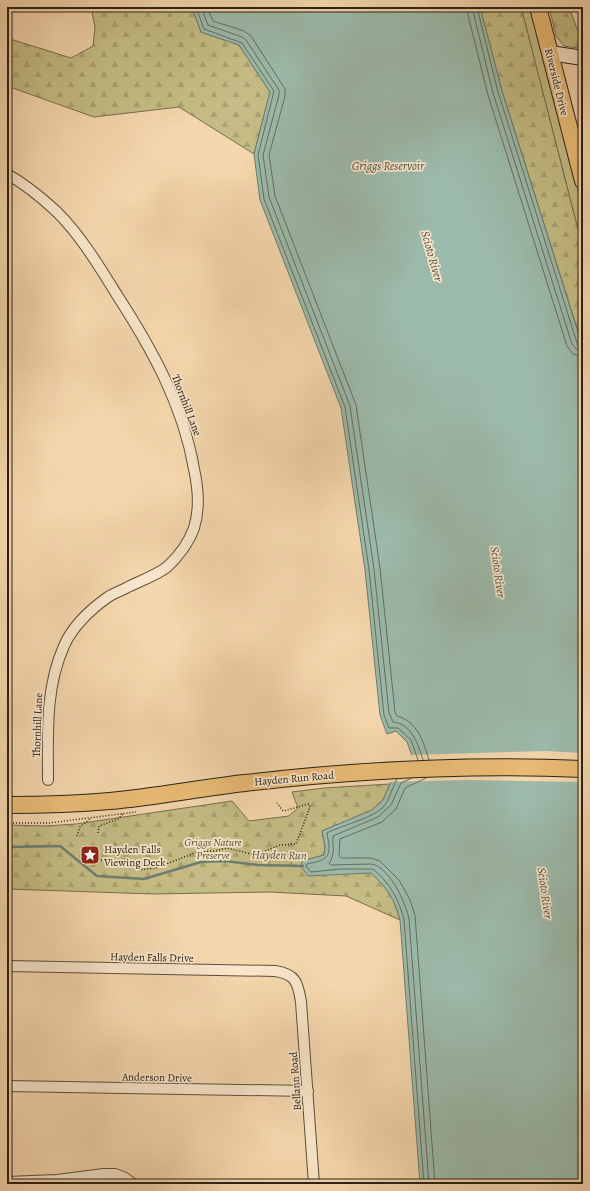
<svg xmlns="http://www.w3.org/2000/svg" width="590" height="1191" viewBox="0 0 590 1191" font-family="Alegreya,serif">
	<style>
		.green { fill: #c4bc84; stroke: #776e4d }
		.forest { fill: url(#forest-firs); stroke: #776e4d }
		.water { fill: #9cbaab; stroke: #6e7d6f }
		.pier { fill: #f5d7ad }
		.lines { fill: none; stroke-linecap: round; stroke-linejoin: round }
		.shore { stroke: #636e60; stroke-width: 1 }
		.stream { stroke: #6e7d6f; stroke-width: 2.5 }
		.street-casing { stroke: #5d4e3c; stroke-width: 12 }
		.secondary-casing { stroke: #2a2116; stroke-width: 16 }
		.primary-casing { stroke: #2a2116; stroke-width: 18 }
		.path { stroke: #2a2116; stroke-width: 1.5; stroke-dasharray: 1 2; stroke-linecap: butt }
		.street { stroke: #f8e5ca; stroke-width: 10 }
		.secondary { stroke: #f8e5ca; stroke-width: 14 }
		.primary { stroke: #eabc76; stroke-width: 16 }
		.labels { text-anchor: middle; stroke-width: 3.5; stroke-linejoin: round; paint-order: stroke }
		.street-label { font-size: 11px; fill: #2a2116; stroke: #f8e5ca }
		.park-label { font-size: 11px; font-style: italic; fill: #585037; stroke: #f8e5ca }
		.poi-label { font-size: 11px; fill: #2a2116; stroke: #f8e5ca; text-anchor: start }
		.water-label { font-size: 12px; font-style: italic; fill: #4c4f43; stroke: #f8e5ca }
	</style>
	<defs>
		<pattern id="forest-firs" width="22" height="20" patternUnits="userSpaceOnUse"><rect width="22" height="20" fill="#c4bc84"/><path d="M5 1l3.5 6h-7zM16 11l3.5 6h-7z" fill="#a9a171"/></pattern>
	</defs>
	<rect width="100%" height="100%" fill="#f5d7ad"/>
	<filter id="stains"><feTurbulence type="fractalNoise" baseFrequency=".005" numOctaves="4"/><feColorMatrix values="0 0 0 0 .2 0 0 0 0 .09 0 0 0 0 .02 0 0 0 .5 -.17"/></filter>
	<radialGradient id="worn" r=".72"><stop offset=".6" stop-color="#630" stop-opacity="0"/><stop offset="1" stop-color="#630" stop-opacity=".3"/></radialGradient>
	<polygon class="green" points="521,7 530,7 583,209 583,249"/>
	<g class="forest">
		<polygon points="91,7 192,7 201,32 239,45 270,92 254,154 179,107 94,117 7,86 7,38 71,58 93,46 95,27"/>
		<polygon points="480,7 521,7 583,249 583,347 502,91"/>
		<polygon points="549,7 569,7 578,31 583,36 583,49 564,46 556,36"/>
		<path d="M390,784L383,800L372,810L322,831L325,846L324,855L302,861L340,873H371C388,889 394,898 400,920L346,896L270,892L153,894L7,889V825L46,826L76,824L232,801L249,821L289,816L298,808L292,792L324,788Z"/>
	</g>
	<path class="water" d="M192,7H480L502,91L583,348V1184H420L400,920C394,898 388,889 371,873L308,876L301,867L302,861L324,855L325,846L322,831L372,810L383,800L390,784L395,776L416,767L407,742L396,731L387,734L380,715L365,570L341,408L260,200L254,154L270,92L239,45L201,32Z"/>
	<polygon class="pier" points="546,751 583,753 583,782 468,780 388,782 394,774 413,766 410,755"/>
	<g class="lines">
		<g class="shore">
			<polyline points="196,7 204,29 242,43 274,91 258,155 264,199 345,407 369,569 384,715 389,728 398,728 411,740 418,760"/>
			<path d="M201,7L208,25L242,37L246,40L279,90V95L263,155L269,197L350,406L374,569L389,713L393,722C412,724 418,744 423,760"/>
			<path d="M207,7L213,21L244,31L251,36L285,89V96L269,155L275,196L356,405L380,568L395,712L397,716C418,722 423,741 429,760"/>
			<polyline points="466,7 488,95 567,346 573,354 583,357"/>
			<polyline points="472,7 493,93 572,344 576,349 583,351"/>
			<polyline points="477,7 498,92 577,343 579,346 583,346"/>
			<path d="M412,778L401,783L391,805L378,817L333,836C332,847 336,853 329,863L331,865L371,864C389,866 406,903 409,919L429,1184"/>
			<polyline points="426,778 405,788 396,809 382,822 340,839 339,856 341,858 371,858 380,861 399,880 410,900 415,915 435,1184"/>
			<path d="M397,779C393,786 391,794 387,802C378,818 344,824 327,833C327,837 329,841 329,846C330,861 319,861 307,864L306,866L311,872L340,869H373C389,882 399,899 404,920L424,1184"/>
		</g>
		<polyline class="stream" points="7,847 60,846 97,876 144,879 201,862 225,861 258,865 303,866"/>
		<g class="street-casing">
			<g id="street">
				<path d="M7,174C25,184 42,198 57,212C81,236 99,266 117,295C152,349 183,405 194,469C198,487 200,509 194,528C189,542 178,557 167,567C157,575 140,581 128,587C121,591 114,593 108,597C91,609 72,627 64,646C45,688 48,734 48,780"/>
				<path d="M7,966L275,971C296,974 298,983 301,1002L314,1184"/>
				<polyline points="7,1086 308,1091"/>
				<polyline points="7,1182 57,1180 104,1174 115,1174 125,1178 133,1184"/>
			</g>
		</g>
		<g class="secondary-casing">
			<polyline id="secondary" points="550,53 583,58"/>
		</g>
		<g class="primary-casing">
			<g id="primary">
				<polyline points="538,7 583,181"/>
				<path d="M7,805C41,805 76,804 110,801C155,797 200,788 245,783C357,770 470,764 583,769"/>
			</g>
		</g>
		<g class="path">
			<polyline points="7,823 49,823 136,812"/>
			<polyline points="98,833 99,826 118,819 123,814"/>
			<polyline points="77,836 80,827 91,818"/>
			<path d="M90,855L106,862L125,859L138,870L156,868L197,852L215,851L227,848L255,855L280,845L296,844L310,807L309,804C300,806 292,809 283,811L277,803"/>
		</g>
		<use href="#street" class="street"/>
		<use href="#secondary" class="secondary"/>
		<use href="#primary" class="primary"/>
	</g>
	<defs>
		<g id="sight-square" transform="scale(1)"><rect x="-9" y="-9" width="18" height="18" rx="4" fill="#8f2418" stroke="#f8e5ca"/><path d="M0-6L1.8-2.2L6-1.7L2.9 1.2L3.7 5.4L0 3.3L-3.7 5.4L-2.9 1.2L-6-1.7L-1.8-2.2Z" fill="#fff"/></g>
	</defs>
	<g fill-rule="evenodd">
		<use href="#sight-square" x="90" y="855"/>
	</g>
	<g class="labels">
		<g class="street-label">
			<text transform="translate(557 82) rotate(76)" y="4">Riverside Drive</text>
			<text transform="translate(187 405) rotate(69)" y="4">Thornhill Lane</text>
			<text transform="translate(37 725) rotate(-88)" y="4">Thornhill Lane</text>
			<text transform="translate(294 778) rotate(-5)" y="4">Hayden Run Road</text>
			<text transform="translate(152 957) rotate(1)" y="4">Hayden Falls Drive</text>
			<text transform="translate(157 1077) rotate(1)" y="4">Anderson Drive</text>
			<text transform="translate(295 1081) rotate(-94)" y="4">Bellann Road</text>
		</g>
		<g class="park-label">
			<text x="213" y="846">Griggs Nature<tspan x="213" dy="13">Preserve</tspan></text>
		</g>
		<g class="poi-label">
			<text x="104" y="853">Hayden Falls<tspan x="104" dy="13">Viewing Deck</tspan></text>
		</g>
		<g class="water-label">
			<text x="388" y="170">Griggs Reservoir</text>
			<text transform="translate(432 256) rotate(74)" y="4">Scioto River</text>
			<text transform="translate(498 572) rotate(82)" y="4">Scioto River</text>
			<text transform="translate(279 855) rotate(1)" y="4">Hayden Run</text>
			<text transform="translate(545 893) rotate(82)" y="4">Scioto River</text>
		</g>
	</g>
	<rect width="590" height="1191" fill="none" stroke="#f5d7ad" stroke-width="24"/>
	<rect x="8" y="8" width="574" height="1175" fill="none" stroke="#2a2116" stroke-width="2"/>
	<rect x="12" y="12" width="566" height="1167" fill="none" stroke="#2a2116"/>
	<rect width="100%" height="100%" filter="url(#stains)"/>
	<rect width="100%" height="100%" fill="url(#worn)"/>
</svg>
